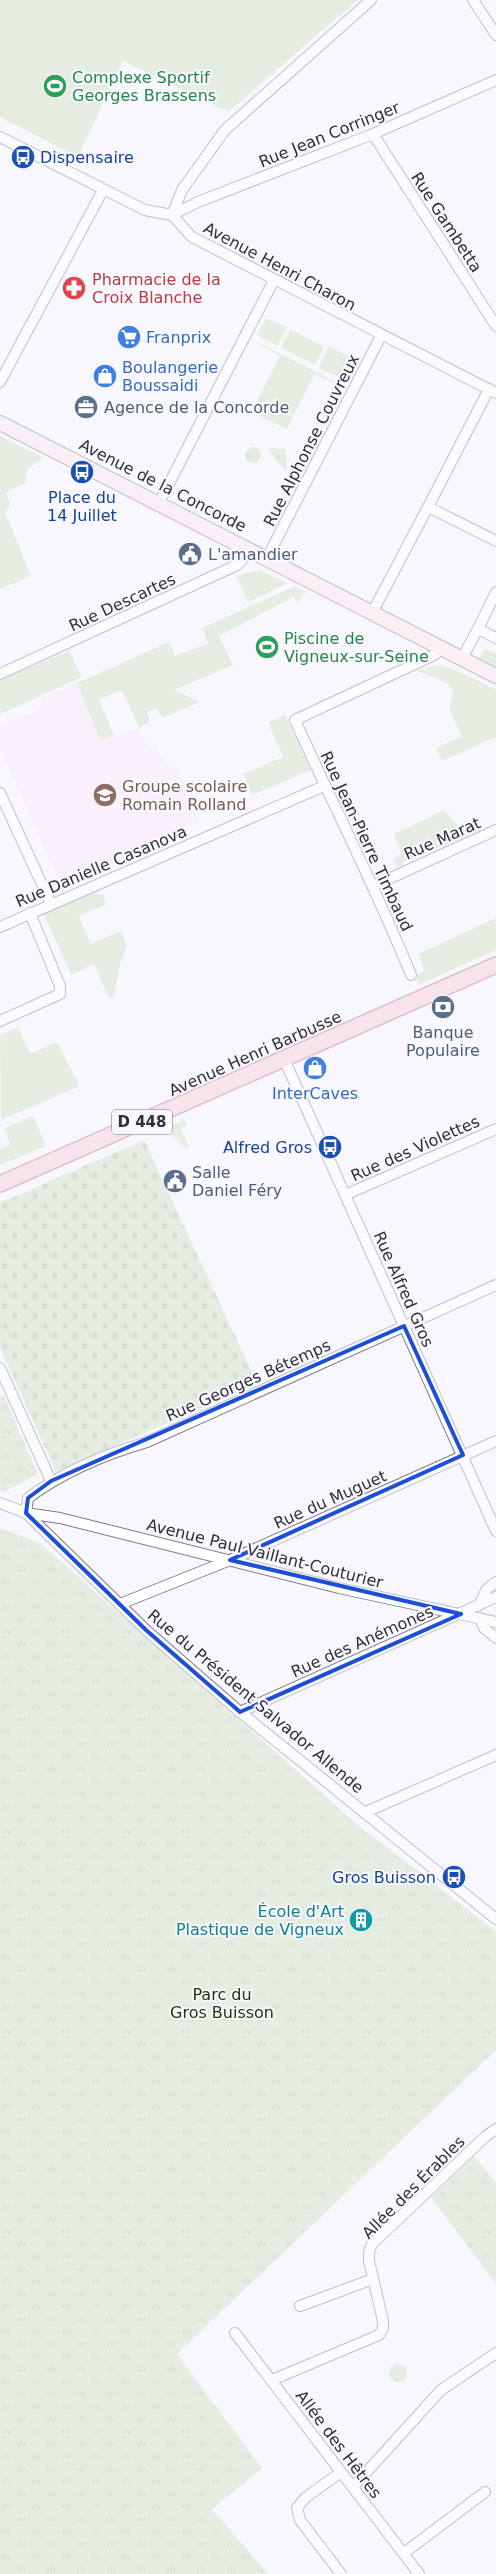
<svg xmlns="http://www.w3.org/2000/svg" width="496" height="2574" viewBox="0 0 496 2574" font-family="'DejaVu Sans',sans-serif">
	<style>
		.education { fill: #f9e8f9 }
		.grass { fill: #cfe0c0 }
		.cemetery { fill: url(#cemetery-stones) }
		.park { fill: url(#park-tufts) }
		.lines { fill: none; stroke-linecap: round; stroke-linejoin: round }
		.street-casing { stroke: #7e7896; stroke-width: 12 }
		.secondary-casing { stroke: #7e7896; stroke-width: 16 }
		.primary-casing { stroke: #b27b8e; stroke-width: 18 }
		.street { stroke: #fff; stroke-width: 10 }
		.secondary { stroke: #fde4ea; stroke-width: 14 }
		.primary { stroke: #fbc9d6; stroke-width: 15 }
		.marked { fill: none; stroke: #1d4ed8; stroke-width: 4; stroke-linejoin: round }
		.labels { text-anchor: middle; stroke-width: 4; stroke-linejoin: round; paint-order: stroke }
		.shield { fill: #f8f7fe; stroke: #6d6a76; stroke-width: 1 }
		.shield-label { font-size: 15px; font-weight: bold; fill: #312e3b }
		.leisure-label { font-size: 16px; fill: #27864d; stroke: #f8f7fe; text-anchor: start }
		.street-label { font-size: 16px; fill: #312e3b; stroke: #f8f7fe }
		.transit-label { font-size: 16px; fill: #164399; stroke: #f8f7fe; text-anchor: end }
		.health-label { font-size: 16px; fill: #be3a42; stroke: #f8f7fe; text-anchor: start }
		.shop-label { font-size: 16px; fill: #366cbe; stroke: #f8f7fe; text-anchor: start }
		.service-label { font-size: 16px; fill: #4e5e75; stroke: #f8f7fe; text-anchor: start }
		.education-label { font-size: 16px; fill: #785e54; stroke: #f8f7fe; text-anchor: start }
		.culture-label { font-size: 16px; fill: #0d838f; stroke: #f8f7fe; text-anchor: end }
		.park-label { font-size: 16px; fill: #24370a; stroke: #f8f7fe }
	</style>
	<defs>
		<pattern id="cemetery-stones" width="16" height="16" patternUnits="userSpaceOnUse" patternTransform="scale(1.25)"><rect width="16" height="16" fill="#cfe0c0"/><path d="M2 7V4a2 2 0 0 1 4 0v3zM10 15v-3a2 2 0 0 1 4 0v3z" fill="#b2c0a6"/></pattern>
		<pattern id="park-tufts" width="24" height="20" patternUnits="userSpaceOnUse" patternTransform="scale(1.25)"><rect width="24" height="20" fill="#cfe0c0"/><path d="M3 7l-1-3M5 7V3M7 7l1-3M15 17l-1-3M17 17v-4M19 17l1-3" fill="none" stroke="#b2c0a6"/></pattern>
	</defs>
	<rect width="100%" height="100%" fill="#f8f7fe"/>
	<polygon class="education" points="77,683 100,740 139,728 148,747 155,745 167,766 178,767 200,822 60,884 0,748 0,725 27,713 36,713 41,708 41,698"/>
	<g class="grass">
		<polygon points="0,0 358,0 228,112 123,61 78,157 0,117"/>
		<polygon points="266,318 287,327 277,346 257,335"/>
		<polygon points="290,329 324,347 315,365 281,348"/>
		<polygon points="259,343 338,383 337,385 314,374 287,429 251,412 280,356 258,344"/>
		<polygon points="329,346 355,360 345,380 319,368"/>
		<polygon points="0,436 44,458 27,469 26,483 6,492 10,505 5,512 31,576 0,589"/>
		<polygon points="259,570 288,583 248,602 236,576"/>
		<polygon points="295,586 306,591 297,603 294,597 219,636 233,665 174,690 200,702 163,718 156,708 147,712 150,722 139,728 122,690 99,699 114,736 100,740 77,683 169,642 175,656 208,644 202,628"/>
		<polygon points="485,648 496,654 496,667 479,659"/>
		<polygon points="69,651 82,677 0,714 0,680"/>
		<polygon points="443,665 496,689 496,737 444,760 441,759 436,748 462,736 449,709 454,691 447,683 417,671 432,666"/>
		<polygon points="285,715 311,770 252,795 243,774 283,757 268,722"/>
		<polygon points="444,810 467,836 403,862 403,866 397,866 393,860 401,854 394,834"/>
		<polygon points="91,893 104,895 105,905 79,916 91,944 121,931 127,946 121,961 113,999 108,996 94,964 71,975 44,914"/>
		<polygon points="496,918 496,950 419,985 415,976 425,971 418,954"/>
		<polygon points="18,1027 30,1054 57,1042 78,1083 78,1087 1,1120 0,1035"/>
		<polygon points="33,1116 46,1146 0,1165 0,1149 10,1144 4,1128"/>
		<polygon points="184,1120 187,1125 181,1128 189,1148 184,1147 172,1135 158,1131"/>
	</g>
	<polygon class="cemetery" points="144,1140 257,1383 56,1472 0,1348 0,1203"/>
	<g class="park">
		<circle cx="253" cy="455" r="8"/>
		<polygon points="267,448 286,449 287,472"/>
		<polygon points="4,1396 38,1474 4,1492 0,1490 0,1397"/>
		<polygon points="0,1528 40,1543 360,1827 496,1931 496,2050 177,2354 262,2468 212,2509 268,2574 0,2574"/>
		<polygon points="474,2156 496,2182 496,2284 431,2197"/>
		<circle cx="398" cy="2373" r="9"/>
	</g>
	<g class="lines">
		<g class="street-casing">
			<g id="street">
				<polyline points="473,0 496,35"/>
				<polyline points="373,134 496,326"/>
				<polyline points="0,137 145,210 172,215 192,237 496,393"/>
				<polyline points="172,215 198,202 373,134 496,80"/>
				<polyline points="172,215 182,190 225,130 371,0"/>
				<polyline points="0,382 103,190"/>
				<polyline points="489,389 428,507 496,541"/>
				<polyline points="159,503 274,280"/>
				<polyline points="267,558 381,336"/>
				<polyline points="372,613 428,507"/>
				<polyline points="478,629 496,592"/>
				<polyline points="462,658 478,629 496,638"/>
				<polyline points="0,674 237,565 251,550"/>
				<polyline points="0,793 51,904"/>
				<polyline points="373,886 496,830"/>
				<polyline points="0,927 324,786"/>
				<path d="M411,975C376,888 333,805 295,720L434,655L442,648"/>
				<polyline points="0,1021 60,994 60,986 30,913"/>
				<polyline points="284,1059 496,1531"/>
				<polyline points="345,1195 496,1129"/>
				<polyline points="0,1368 51,1481"/>
				<polyline points="0,1503 26,1513 146,1630 240,1712 496,1919"/>
				<path d="M26,1513L28,1498C63,1472 106,1454 147,1442L496,1285"/>
				<polyline points="26,1513 60,1518 339,1588 496,1622"/>
				<polyline points="120,1604 230,1560 496,1441"/>
				<polyline points="479,1605 487,1589 496,1582"/>
				<polyline points="480,1618 484,1628 496,1638"/>
				<polyline points="240,1712 496,1597"/>
				<polyline points="366,1812 496,1755"/>
				<polyline points="300,2306 373,2279"/>
				<polyline points="235,2333 419,2574"/>
				<polyline points="272,2380 379,2335 383,2328 383,2321 369,2261 369,2252 372,2244 486,2136 496,2129"/>
				<polyline points="353,2487 441,2390 496,2353"/>
				<polyline points="404,2553 485,2492"/>
				<polyline points="341,2574 300,2520 297,2508 305,2498 341,2472"/>
			</g>
		</g>
		<g class="secondary-casing">
			<polyline id="secondary" points="0,423 496,676"/>
		</g>
		<g class="primary-casing">
			<polyline id="primary" points="0,1184 496,965"/>
		</g>
		<use href="#street" class="street"/>
		<use href="#secondary" class="secondary"/>
		<use href="#primary" class="primary"/>
	</g>
	<path d="M0 0H496V2574H0ZM404,1326L463,1455L230,1560L461,1614L240,1712L146,1630L26,1513L28,1498L51,1481Z" fill="#f8f7fe" fill-opacity=".55" fill-rule="evenodd"/>
	<path class="marked" d="M404,1326L463,1455L230,1560L461,1614L240,1712L146,1630L26,1513L28,1498L51,1481Z"/>
	<defs>
		<g id="stadium-disc" transform="scale(1.25)"><circle r="9.5" fill="#2e9e5b" stroke="#f8f7fe"/><path d="M0-5a6.5 5 0 1 0 0 10a6.5 5 0 1 0 0-10ZM-3.5-1.8h7v3.6h-7Z" fill="#fff"/></g>
		<g id="bus-disc" transform="scale(1.25)"><circle r="9.5" fill="#1a4fb4" stroke="#f8f7fe"/><path d="M-5-6H5V4H4V6H2V4H-2V6H-4V4H-5ZM-3.5-4V0h7V-4ZM-3.5 1.2v1.5H-2V1.2ZM2 1.2v1.5H3.5V1.2Z" fill="#fff"/></g>
		<g id="pharmacy-disc" transform="scale(1.25)"><circle r="9.5" fill="#e0444e" stroke="#f8f7fe"/><path d="M-2-6h4v4h4v4h-4v4h-4v-4h-4v-4h4Z" fill="#fff"/></g>
		<g id="supermarket-disc" transform="scale(1.25)"><circle r="9.5" fill="#3f7fe0" stroke="#f8f7fe"/><path d="M-6-5.5h2.5l.6 2H6L4.5 2H-2.5L-4.4-4H-6ZM-1.5 3.2a1.3 1.3 0 1 0 .1 0ZM3 3.2a1.3 1.3 0 1 0 .1 0Z" fill="#fff"/></g>
		<g id="shop-disc" transform="scale(1.25)"><circle r="9.5" fill="#3f7fe0" stroke="#f8f7fe"/><path d="M-5-2.5h2.3a2.7 3.5 0 0 1 5.4 0H5L5.5 6h-11ZM-1.5-2.5h3a1.5 2.3 0 0 0-3 0Z" fill="#fff"/></g>
		<g id="office-disc" transform="scale(1.25)"><circle r="9.5" fill="#5c6f8a" stroke="#f8f7fe"/><path d="M-6-3h4V-5.5h4V-3h4V5H-6ZM-1-4.5V-3h2v-1.5ZM-6 0V1H6V0Z" fill="#fff"/></g>
		<g id="civic-disc" transform="scale(1.25)"><circle r="9.5" fill="#5c6f8a" stroke="#f8f7fe"/><path d="M-.6-6.5H3V-4.5H.6V-3L4-1V1h2V6H-6V1h2V-1L-.6-3ZM-1.2 2.5V6h2.4V2.5Z" fill="#fff"/></g>
		<g id="school-disc" transform="scale(1.25)"><circle r="9.5" fill="#8d6e63" stroke="#f8f7fe"/><path d="M0-5L7-2L0 1L-7-2ZM-4 1L0 2.5L4 1V4Q0 6-4 4Z" fill="#fff"/></g>
		<g id="bank-disc" transform="scale(1.25)"><circle r="9.5" fill="#5c6f8a" stroke="#f8f7fe"/><path d="M-6-4H6V4H-6ZM0-2.3a2.3 2.3 0 1 0 0 4.6a2.3 2.3 0 1 0 0-4.6Z" fill="#fff"/></g>
		<g id="building-disc" transform="scale(1.25)"><circle r="9.5" fill="#0f9aa8" stroke="#f8f7fe"/><path d="M-4-6H4V6H1V3H-1V6H-4ZM-2.5-4.3h1.7v1.8h-1.7ZM.8-4.3h1.7v1.8H.8ZM-2.5-1h1.7V.8h-1.7ZM.8-1h1.7V.8H.8Z" fill="#fff"/></g>
	</defs>
	<g fill-rule="evenodd">
		<use href="#stadium-disc" x="55" y="86"/>
		<use href="#bus-disc" x="23" y="157"/>
		<use href="#pharmacy-disc" x="74" y="288"/>
		<use href="#supermarket-disc" x="129" y="337"/>
		<use href="#shop-disc" x="105" y="376"/>
		<use href="#office-disc" x="86" y="407"/>
		<use href="#bus-disc" x="82" y="472"/>
		<use href="#civic-disc" x="190" y="554"/>
		<use href="#stadium-disc" x="267" y="647"/>
		<use href="#school-disc" x="105" y="795"/>
		<use href="#bank-disc" x="443" y="1007"/>
		<use href="#shop-disc" x="315" y="1068"/>
		<use href="#bus-disc" x="330" y="1147"/>
		<use href="#civic-disc" x="175" y="1181"/>
		<use href="#bus-disc" x="454" y="1877"/>
		<use href="#building-disc" x="361" y="1920"/>
	</g>
	<g class="labels">
		<rect class="shield" x="112" y="1109.5" width="60" height="25" rx="4"/>
		<g class="shield-label">
			<text x="142" y="1127">D 448</text>
		</g>
		<g class="leisure-label">
			<text x="72" y="83">Complexe Sportif<tspan x="72" dy="18">Georges Brassens</tspan></text>
			<text x="284" y="644">Piscine de<tspan x="284" dy="18">Vigneux-sur-Seine</tspan></text>
		</g>
		<g class="street-label">
			<text transform="translate(329 134) rotate(-22)" y="6">Rue Jean Corringer</text>
			<text transform="translate(447 222) rotate(57)" y="6">Rue Gambetta</text>
			<text transform="translate(280 266) rotate(28)" y="6">Avenue Henri Charon</text>
			<text transform="translate(311 440) rotate(-63)" y="6">Rue Alphonse Couvreux</text>
			<text transform="translate(163 485) rotate(27)" y="6">Avenue de la Concorde</text>
			<text transform="translate(122 602) rotate(-25)" y="6">Rue Descartes</text>
			<text transform="translate(442 838) rotate(-24)" y="6">Rue Marat</text>
			<text transform="translate(367 841) rotate(65)" y="6">Rue Jean-Pierre Timbaud</text>
			<text transform="translate(101 866) rotate(-23)" y="6">Rue Danielle Casanova</text>
			<text transform="translate(255 1053) rotate(-24)" y="6">Avenue Henri Barbusse</text>
			<text transform="translate(415 1148) rotate(-24)" y="6">Rue des Violettes</text>
			<text transform="translate(404 1289) rotate(66)" y="6">Rue Alfred Gros</text>
			<text transform="translate(248 1380) rotate(-24)" y="6">Rue Georges Bétemps</text>
			<text transform="translate(330 1499) rotate(-24)" y="6">Rue du Muguet</text>
			<text transform="translate(265 1553) rotate(14)" y="6">Avenue Paul Vaillant-Couturier</text>
			<text transform="translate(362 1641) rotate(-24)" y="6">Rue des Anémones</text>
			<text transform="translate(256 1701) rotate(40)" y="6">Rue du Président Salvador Allende</text>
			<text transform="translate(413 2187) rotate(-45)" y="6">Allée des Érables</text>
			<text transform="translate(339 2444) rotate(53)" y="6">Allée des Hêtres</text>
		</g>
		<g class="transit-label">
			<text x="40" y="163" text-anchor="start">Dispensaire</text>
			<text x="82" y="503" text-anchor="middle">Place du<tspan x="82" dy="18">14 Juillet</tspan></text>
			<text x="312" y="1153">Alfred Gros</text>
			<text x="436" y="1883">Gros Buisson</text>
		</g>
		<g class="health-label">
			<text x="92" y="285">Pharmacie de la<tspan x="92" dy="18">Croix Blanche</tspan></text>
		</g>
		<g class="shop-label">
			<text x="146" y="343">Franprix</text>
			<text x="122" y="373">Boulangerie<tspan x="122" dy="18">Boussaidi</tspan></text>
			<text x="315" y="1099" text-anchor="middle">InterCaves</text>
		</g>
		<g class="service-label">
			<text x="104" y="413">Agence de la Concorde</text>
			<text x="208" y="560">L'amandier</text>
			<text x="443" y="1038" text-anchor="middle">Banque<tspan x="443" dy="18">Populaire</tspan></text>
			<text x="192" y="1178">Salle<tspan x="192" dy="18">Daniel Féry</tspan></text>
		</g>
		<g class="education-label">
			<text x="122" y="792">Groupe scolaire<tspan x="122" dy="18">Romain Rolland</tspan></text>
		</g>
		<g class="culture-label">
			<text x="344" y="1917">École d'Art<tspan x="344" dy="18">Plastique de Vigneux</tspan></text>
		</g>
		<g class="park-label">
			<text x="222" y="2000">Parc du<tspan x="222" dy="18">Gros Buisson</tspan></text>
		</g>
	</g>
</svg>
